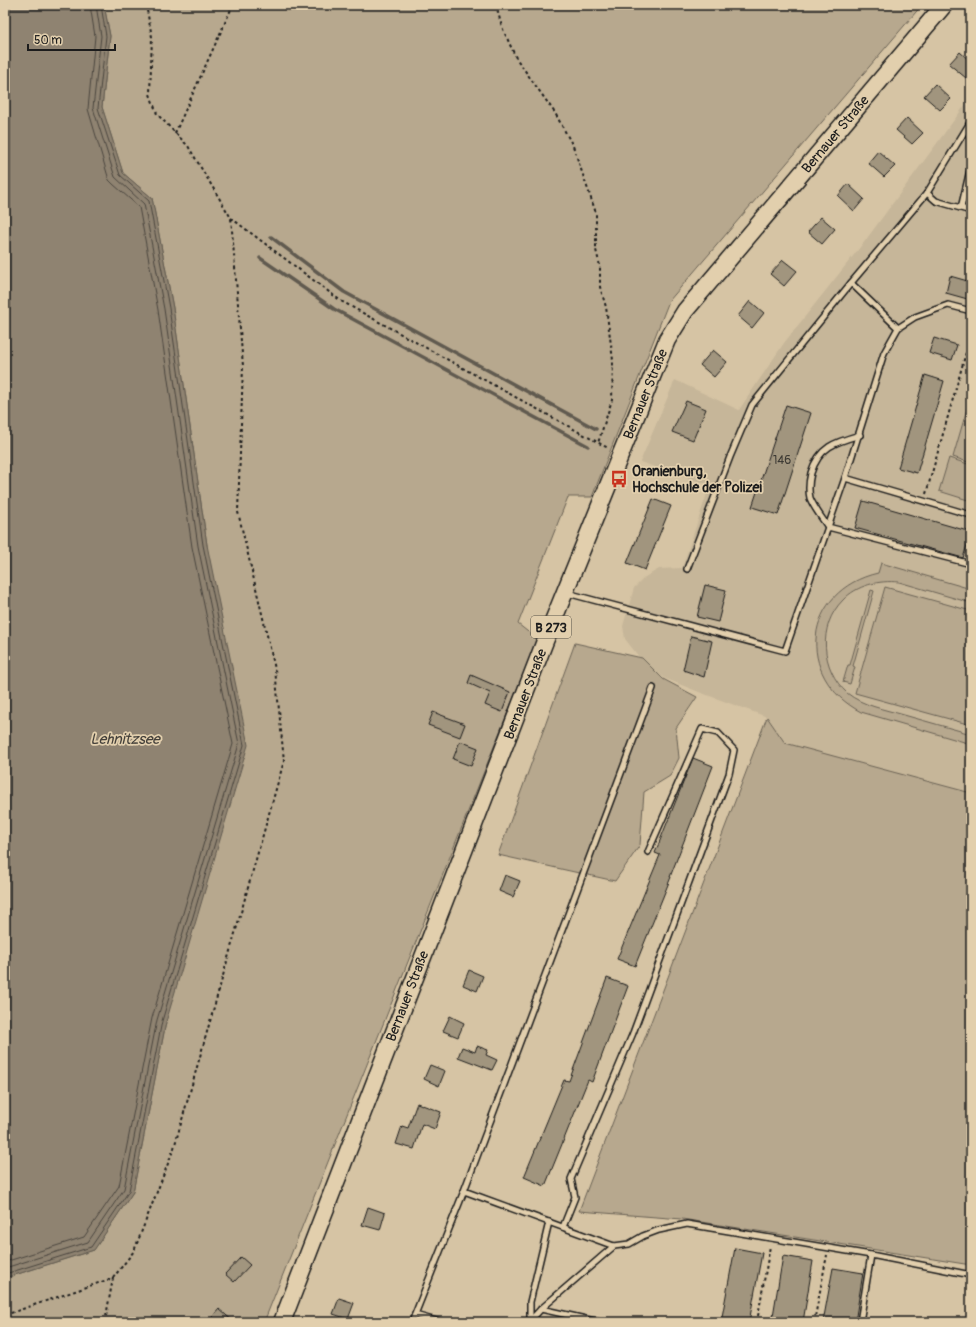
<svg xmlns="http://www.w3.org/2000/svg" width="976" height="1327" viewBox="0 0 976 1327" font-family="Pangolin,sans-serif">
	<style>
		.built { fill: #c6b699 }
		.green { fill: #b7a88e; stroke: #6a6255 }
		.water { fill: #8f8371; stroke: #615a4f }
		.lines { fill: none; stroke-linecap: round; stroke-linejoin: round }
		.shore { stroke: #4a453e; stroke-width: 1 }
		.stream { stroke: #615a4f; stroke-width: 3.5 }
		.building { fill: #a1957e; stroke: #1c1c1c }
		.service-casing { stroke: #1c1c1c; stroke-width: 8 }
		.primary-casing { stroke: #1c1c1c; stroke-width: 19 }
		.path { stroke: #1c1c1c; stroke-width: 2; stroke-dasharray: 3 3; stroke-linecap: butt }
		.service { stroke: #e2cfad; stroke-width: 5 }
		.primary { stroke: #e2cfad; stroke-width: 16 }
		.labels { text-anchor: middle; stroke-width: 3.5; stroke-linejoin: round; paint-order: stroke }
		.number-label { font-size: 12px; fill: #3d3a34 }
		.shield { fill: #e2cfad; stroke: #575248; stroke-width: 1 }
		.shield-label { font-size: 13px; font-weight: bold; fill: #1c1c1c }
		.street-label { font-size: 14px; fill: #1c1c1c; stroke: #e2cfad }
		.poi-label { font-size: 14px; font-weight: bold; fill: #1c1c1c; stroke: #e2cfad; text-anchor: start }
		.water-label { font-size: 15px; font-style: italic; fill: #44403a; stroke: #e2cfad }
	</style>
	<rect width="100%" height="100%" fill="#d6c4a4"/>
	<filter id="ink" filterUnits="userSpaceOnUse"><feTurbulence type="fractalNoise" baseFrequency=".025" numOctaves="2"/><feDisplacementMap in="SourceGraphic" scale="8" xChannelSelector="R" yChannelSelector="G"/><feConvolveMatrix kernelMatrix="1 2 1 2 8 2 1 2 1" color-interpolation-filters="sRGB"/></filter>
	<g filter="url(#ink)">
		<polygon class="built" points="971,97 971,793 785,743 767,717 699,692 664,678 643,662 625,639 623,626 634,588 645,577 659,569 682,568 710,485 640,462 675,380 739,410 784,343 865,241"/>
		<g class="green">
			<polygon points="104,5 922,5 669,301 592,497 568,497 518,624 537,639 264,1322 5,1322 5,1278 94,1250 133,1192 166,1022 207,545 173,308 152,198 123,173 102,107 110,36"/>
			<polygon points="971,395 971,463 953,457"/>
			<polygon points="949,458 971,465 971,501 939,491"/>
			<path d="M881,563L971,589V603L899,582C879,580 857,585 843,600C817,626 821,669 847,693C863,706 884,709 904,715C926,721 949,728 971,734V744L861,712C794,677 803,590 878,573Z"/>
			<polygon points="885,587 971,611 971,725 855,693"/>
			<polygon points="871,590 874,591 853,666 855,667 850,684 843,682 848,665 850,665"/>
			<polygon points="575,643 642,658 663,679 697,697 676,728 679,758 670,776 644,792 640,845 615,881 498,855"/>
			<polygon points="767,717 785,743 971,793 971,1265 682,1219 579,1211"/>
		</g>
		<polygon class="water" points="5,5 104,5 110,36 102,107 123,173 152,198 173,308 207,545 248,745 166,1022 133,1192 94,1250 5,1278"/>
		<g class="lines">
			<g class="shore">
				<polyline points="5,1262 84,1237 119,1186 152,1018 233,744 192,547 158,310 139,207 113,184 109,180 88,109 95,36 90,5"/>
				<polyline points="5,1268 88,1242 124,1189 157,1020 239,744 198,546 164,309 144,204 115,177 93,108 101,36 96,5"/>
				<polyline points="5,1274 91,1247 129,1191 162,1021 244,745 203,545 169,308 149,201 120,175 98,108 106,36 101,5"/>
			</g>
			<g class="stream">
				<polyline points="271,237 344,292 596,429"/>
				<polyline points="260,258 334,309 588,446"/>
			</g>
		</g>
		<g class="building">
			<polygon points="960,52 971,62 971,73 966,78 949,64"/>
			<polygon points="935,84 951,99 940,110 924,96"/>
			<polygon points="907,118 923,133 912,144 896,130"/>
			<polygon points="878,151 895,166 884,177 868,163"/>
			<polygon points="848,184 864,199 854,211 838,196"/>
			<polygon points="821,217 835,229 822,244 808,232"/>
			<polygon points="783,260 797,271 784,286 770,274"/>
			<polygon points="950,276 971,282 971,300 946,293"/>
			<polygon points="750,301 764,313 752,328 738,316"/>
			<polygon points="934,338 957,345 952,360 929,353"/>
			<polygon points="713,350 727,362 714,377 700,365"/>
			<polygon points="925,375 944,381 917,473 898,468"/>
			<polygon points="686,401 706,409 693,440 672,432"/>
			<polygon points="786,405 811,413 778,515 752,507"/>
			<polygon points="653,499 671,506 645,570 627,563"/>
			<polygon points="863,501 971,532 963,558 855,528"/>
			<polygon points="705,585 726,590 718,622 697,617"/>
			<polygon points="691,636 712,641 704,677 683,670"/>
			<polygon points="471,675 510,692 502,712 485,705 490,693 468,683"/>
			<polygon points="433,712 465,724 460,737 428,725"/>
			<polygon points="460,741 478,748 471,766 453,759"/>
			<polygon points="693,758 713,766 670,877 671,877 635,966 617,959 660,855 655,853"/>
			<polygon points="505,875 520,881 513,897 499,891"/>
			<polygon points="469,970 483,976 477,991 463,985"/>
			<polygon points="607,978 628,986 592,1082 588,1080 545,1186 524,1177 564,1080 569,1081"/>
			<polygon points="450,1016 464,1023 458,1037 443,1031"/>
			<polygon points="477,1046 488,1050 486,1055 497,1060 492,1070 458,1057 462,1047 475,1052"/>
			<polygon points="430,1065 445,1071 439,1086 424,1079"/>
			<polygon points="417,1103 441,1112 435,1129 422,1124 414,1149 396,1144 402,1126 408,1128"/>
			<polygon points="368,1207 385,1213 380,1230 362,1225"/>
			<polygon points="735,1248 762,1253 749,1322 721,1322"/>
			<polygon points="783,1256 813,1261 803,1322 772,1322"/>
			<polygon points="241,1257 250,1265 234,1282 225,1274"/>
			<polygon points="833,1268 863,1273 855,1322 823,1322"/>
			<polygon points="339,1298 354,1303 348,1319 333,1314"/>
			<polygon points="219,1309 234,1322 208,1322"/>
		</g>
		<g class="lines">
			<g class="service-casing">
				<g id="service">
					<polyline points="927,193 936,201 971,211"/>
					<polyline points="961,208 971,166"/>
					<polyline points="851,283 898,328"/>
					<path d="M860,435C835,442 819,447 811,473C809,481 808,489 810,498C814,508 822,518 828,527L971,564"/>
					<polyline points="845,478 971,515"/>
					<polyline points="687,569 730,457 752,405 851,283 927,193 971,121"/>
					<polyline points="567,593 785,651 845,478 884,353 898,328 915,317 948,305 971,311"/>
					<polyline points="464,1191 614,1246 629,1244 643,1236 659,1230 687,1224 871,1255 971,1275"/>
					<polyline points="563,1227 575,1197 571,1179 633,1033 729,774 734,750 718,733 702,729 648,852"/>
					<polyline points="541,1309 599,1322"/>
					<polyline points="415,1315 440,1322"/>
					<polyline points="530,1320 530,1302 549,1222"/>
					<polyline points="412,1322 464,1191 653,688"/>
					<polyline points="529,1322 541,1309 614,1246"/>
					<polyline points="860,1322 871,1255"/>
				</g>
			</g>
			<g class="primary-casing">
				<polyline id="primary" points="282,1322 545,641 667,340 685,311 944,5"/>
			</g>
			<g class="path">
				<polyline points="498,5 497,9 502,27 516,58 555,113 573,146 596,213 596,250 600,266 600,287 606,307 613,360 612,400 598,443"/>
				<polyline points="175,133 233,5"/>
				<polyline points="231,218 341,301 608,448"/>
				<polyline points="926,494 971,335"/>
				<polyline points="5,1315 113,1278 134,1251 174,1148 284,761 275,669 238,512 243,366 231,218 188,146 157,114 150,94 152,37 146,5"/>
				<polyline points="105,1322 113,1278"/>
				<polyline points="757,1322 770,1246"/>
				<polyline points="814,1322 827,1255"/>
			</g>
			<use href="#service" class="service"/>
			<use href="#primary" class="primary"/>
		</g>
	</g>
	<defs>
		<g id="bus-bare" transform="scale(1.38)"><path d="M-5-6H5V4H4V6H2V4H-2V6H-4V4H-5ZM-3.5-4V0h7V-4ZM-3.5 1.2v1.5H-2V1.2ZM2 1.2v1.5H3.5V1.2Z" fill="#c8321e" stroke="#e2cfad" stroke-width="2.5" paint-order="stroke"/></g>
	</defs>
	<g fill-rule="evenodd">
		<use href="#bus-bare" x="619" y="479"/>
	</g>
	<g class="labels">
		<g class="number-label">
			<text x="782" y="464">146</text>
		</g>
		<rect class="shield" x="531" y="616" width="40" height="22" rx="3"/>
		<g class="shield-label">
			<text x="551" y="632">B 273</text>
		</g>
		<g class="street-label">
			<text transform="translate(835 134) rotate(-50)" y="5">Bernauer Straße</text>
			<text transform="translate(645 394) rotate(-68)" y="5">Bernauer Straße</text>
			<text transform="translate(525 694) rotate(-69)" y="5">Bernauer Straße</text>
			<text transform="translate(407 996) rotate(-69)" y="5">Bernauer Straße</text>
		</g>
		<g class="poi-label">
			<text x="632" y="476">Oranienburg,<tspan x="632" dy="16">Hochschule der Polizei</tspan></text>
		</g>
		<g class="water-label">
			<text x="125" y="744">Lehnitzsee</text>
		</g>
	</g>
	<rect width="976" height="1327" fill="none" stroke="#e2cfad" stroke-width="20"/>
	<rect x="10" y="10" width="956" height="1307" fill="none" stroke="#1c1c1c" stroke-width="1.5" filter="url(#ink)"/>
	<path d="M28 44v6h87v-6" fill="none" stroke="#1c1c1c" stroke-width="2"/>
	<text x="34" y="44" font-size="12" fill="#1c1c1c" stroke="#e2cfad" stroke-width="3" paint-order="stroke">50 m</text>
</svg>
